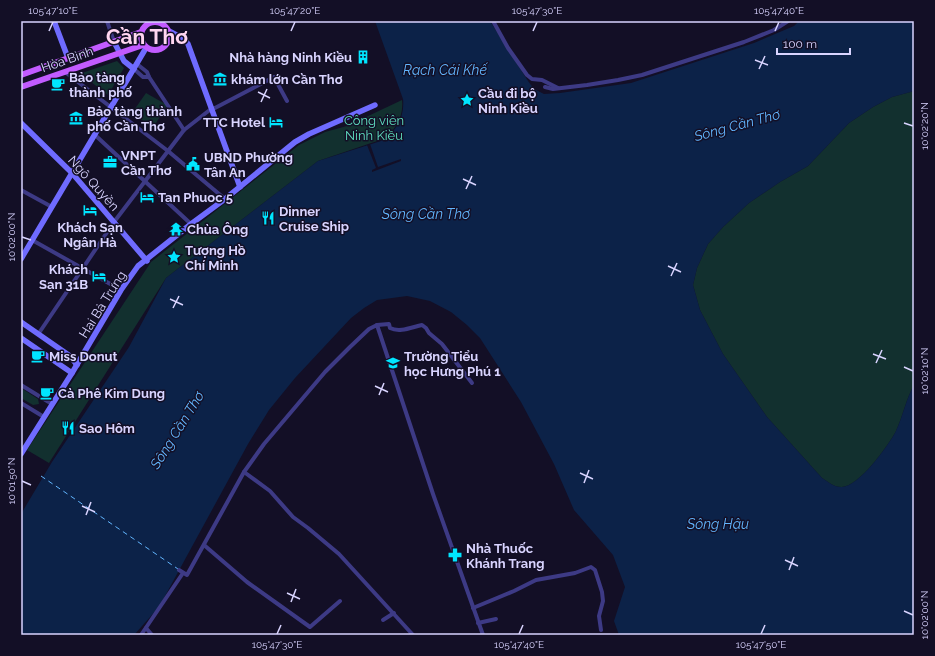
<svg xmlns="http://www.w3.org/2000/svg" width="935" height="656" viewBox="0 0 935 656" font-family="Raleway,sans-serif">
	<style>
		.green { fill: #12302f }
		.water { fill: #0c2248 }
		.pier { fill: #130f26 }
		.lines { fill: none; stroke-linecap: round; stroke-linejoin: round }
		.ferry { stroke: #62b6ff; stroke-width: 1; stroke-dasharray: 5 4; stroke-linecap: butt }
		.street { stroke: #3d3a85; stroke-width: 4 }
		.secondary { stroke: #6f6bff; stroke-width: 5.5 }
		.primary { stroke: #c25bff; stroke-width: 6 }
		.ticks { fill: none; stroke: #d9d4ff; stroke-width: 1.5 }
		.labels { text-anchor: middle; stroke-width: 3; stroke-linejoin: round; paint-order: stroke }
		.poi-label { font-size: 13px; font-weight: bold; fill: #d9d4ff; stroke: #130f26; text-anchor: start }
		.street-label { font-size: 13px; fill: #d9d4ff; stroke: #130f26 }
		.park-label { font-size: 13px; fill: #5fe0c0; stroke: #130f26 }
		.water-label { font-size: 14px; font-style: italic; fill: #62b6ff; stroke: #130f26 }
		.town-label { font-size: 21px; font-weight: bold; fill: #ffd6f0; stroke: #130f26 }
		.neatline { fill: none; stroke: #d9d4ff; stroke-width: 1.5 }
		.ticks-label { font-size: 10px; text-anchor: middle; fill: #d9d4ff }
	</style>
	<rect width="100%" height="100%" fill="#130f26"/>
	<g class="green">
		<polygon points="117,61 124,68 108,95 82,75 82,73"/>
		<path d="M914,91V385C906,399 903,416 896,431C889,445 858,488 841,487C834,487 828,482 822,478L767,417L723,354L700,310L693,285L697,268L708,244L723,227L749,203L780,182L808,166L849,123L873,107L892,97Z"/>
		<polygon points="146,93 167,105 153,128 132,113"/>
		<path d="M402,100C404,117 395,132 380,140L318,161L166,278L49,463L27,450L151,262L299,145L325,132L347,126Z"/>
		<polygon points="21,388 38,399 39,404 33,405 21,398"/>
	</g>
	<path class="water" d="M375,21H490L528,81L534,89L544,94L560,93L631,83L754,43L794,26L799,21H914V91L892,97L873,107L849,123L808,166L780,182L749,203L723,227L708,244L697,268L693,285L700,310L723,354L767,417L822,478C828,482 834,487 841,487C858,488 889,445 896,431C903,416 906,399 914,385V635H619L614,621L625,587L613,555L574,510L554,464L521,402L480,338L467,325L451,312L430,301L407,296L377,300L364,308L351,318L295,378L269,410L248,444L159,607L134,635H21V514L52,462L129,347L166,278L318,161L381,141C396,132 405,117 403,99Z"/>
	<polygon class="pier" points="370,144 378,167 401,159 401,161 372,172 372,170 376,168 367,145"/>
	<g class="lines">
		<polyline class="ferry" points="41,476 178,569"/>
		<g class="street">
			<polyline points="107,21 114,42"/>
			<polyline points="493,21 508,48 527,75 532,79 542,80 558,88"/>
			<polyline points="137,64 147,72 149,77 184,130"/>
			<polyline points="134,69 143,77 149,77"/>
			<polyline points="65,72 168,151 225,199"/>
			<polyline points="545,87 553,89 587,85 618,80 642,75 744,42 774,30 788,21"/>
			<polyline points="95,135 191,224"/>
			<polyline points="21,190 52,207"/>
			<polyline points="32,240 121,290"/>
			<path d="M377,325L389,324L390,328C400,333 412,327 422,325L426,328L429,333L442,344L472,383"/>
			<polyline points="39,333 114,222 184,130 211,109 215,108 274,77 287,101"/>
			<polyline points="21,385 52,404"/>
			<polyline points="21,403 44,417"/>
			<polyline points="244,472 270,491 293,517 308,528 339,554 413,635"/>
			<polyline points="204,545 247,582 310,627 340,601"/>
			<polyline points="179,570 187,575 244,472 264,444 325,372 350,347 369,329 377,325 433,494 483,635"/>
			<polyline points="473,608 514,591 536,580 575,573 591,567 595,570 602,592 603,601 599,616 601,630"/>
			<polyline points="383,620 394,613"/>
			<polyline points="478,623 496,619"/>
			<polyline points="146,628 152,635"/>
			<polyline points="141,635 183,573"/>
		</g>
		<g class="secondary">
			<polyline points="54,21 68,58"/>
			<polyline points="169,31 184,39 188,44 240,187"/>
			<polyline points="114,42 124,61 134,69"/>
			<polyline points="21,123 72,173 147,261"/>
			<polyline points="21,259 146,48"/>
			<polyline points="21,322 70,356 77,365"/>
			<polyline points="21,338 72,373"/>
			<polyline points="21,454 72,373 121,290 138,266 191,224 225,199 295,142 309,134 375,105"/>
		</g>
		<g class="primary">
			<circle cx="155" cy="36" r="14"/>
			<polyline points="21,75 141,32"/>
			<polyline points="21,87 143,45"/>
		</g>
	</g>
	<path class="ticks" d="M49,31L53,22M291,31L295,22M533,31L537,22M775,31L779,22M755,60L768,65M759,69L765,56M258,92L270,98M261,102L267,89M904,123L913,126M463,179L476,185M466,189L472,176M22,237L31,240M668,266L681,272M671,276L677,263M170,299L183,305M173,308L179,296M873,354L886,359M876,363L882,350M904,367L913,371M375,386L388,392M379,395L384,383M580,473L593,479M22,481L31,485M584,483L589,470M82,506L95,512M86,515L91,502M785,560L798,566M789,570L794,557M287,593L300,599M291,602L296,589M904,611L913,615M277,634L281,625M519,634L523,625M761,634L765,625"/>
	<defs>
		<g id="building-bare" transform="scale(1.08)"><path d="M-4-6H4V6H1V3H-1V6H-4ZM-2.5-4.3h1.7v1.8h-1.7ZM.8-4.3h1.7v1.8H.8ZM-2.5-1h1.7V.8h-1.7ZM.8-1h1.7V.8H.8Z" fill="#00e5ff" stroke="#130f26" stroke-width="2.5" paint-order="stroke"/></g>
		<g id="museum-bare" transform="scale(1.08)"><path d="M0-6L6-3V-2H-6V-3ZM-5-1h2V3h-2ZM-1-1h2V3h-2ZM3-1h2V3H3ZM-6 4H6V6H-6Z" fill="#00e5ff" stroke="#130f26" stroke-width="2.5" paint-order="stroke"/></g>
		<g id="cafe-bare" transform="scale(1.08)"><path d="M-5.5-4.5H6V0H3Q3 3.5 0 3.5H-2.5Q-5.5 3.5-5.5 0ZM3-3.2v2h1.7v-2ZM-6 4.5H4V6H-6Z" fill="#00e5ff" stroke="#130f26" stroke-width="2.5" paint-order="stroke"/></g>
		<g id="sight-bare" transform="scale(1.08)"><path d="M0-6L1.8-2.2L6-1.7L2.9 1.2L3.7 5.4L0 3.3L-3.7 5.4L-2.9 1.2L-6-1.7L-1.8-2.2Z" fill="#00e5ff" stroke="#130f26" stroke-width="2.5" paint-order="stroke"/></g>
		<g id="hotel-bare" transform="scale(1.08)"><path d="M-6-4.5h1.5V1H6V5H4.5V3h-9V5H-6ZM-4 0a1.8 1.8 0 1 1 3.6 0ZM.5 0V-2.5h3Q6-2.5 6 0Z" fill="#00e5ff" stroke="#130f26" stroke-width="2.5" paint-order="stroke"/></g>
		<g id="office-bare" transform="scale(1.08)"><path d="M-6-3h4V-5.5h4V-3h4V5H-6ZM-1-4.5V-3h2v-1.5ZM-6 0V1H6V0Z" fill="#00e5ff" stroke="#130f26" stroke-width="2.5" paint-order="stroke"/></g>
		<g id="civic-bare" transform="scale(1.08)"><path d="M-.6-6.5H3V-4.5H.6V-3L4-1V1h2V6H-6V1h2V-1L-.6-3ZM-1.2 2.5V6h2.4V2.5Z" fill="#00e5ff" stroke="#130f26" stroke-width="2.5" paint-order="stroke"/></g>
		<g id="restaurant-bare" transform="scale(1.08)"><path d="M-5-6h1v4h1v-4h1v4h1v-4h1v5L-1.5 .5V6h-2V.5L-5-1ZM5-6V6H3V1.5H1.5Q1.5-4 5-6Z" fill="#00e5ff" stroke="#130f26" stroke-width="2.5" paint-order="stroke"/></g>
		<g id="temple-bare" transform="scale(1.08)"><path d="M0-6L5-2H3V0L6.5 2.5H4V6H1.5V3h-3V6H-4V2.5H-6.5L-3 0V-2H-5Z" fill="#00e5ff" stroke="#130f26" stroke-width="2.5" paint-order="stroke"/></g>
		<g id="school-bare" transform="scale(1.08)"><path d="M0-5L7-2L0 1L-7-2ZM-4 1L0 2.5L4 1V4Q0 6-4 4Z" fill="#00e5ff" stroke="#130f26" stroke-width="2.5" paint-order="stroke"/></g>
		<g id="pharmacy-bare" transform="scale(1.08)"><path d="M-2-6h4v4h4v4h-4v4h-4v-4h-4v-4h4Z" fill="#00e5ff" stroke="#130f26" stroke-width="2.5" paint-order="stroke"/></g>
	</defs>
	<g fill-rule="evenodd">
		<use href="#building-bare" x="363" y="57"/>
		<use href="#museum-bare" x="220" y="79"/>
		<use href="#cafe-bare" x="58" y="84"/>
		<use href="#sight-bare" x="467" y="100"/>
		<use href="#museum-bare" x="76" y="118"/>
		<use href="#hotel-bare" x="276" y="122"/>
		<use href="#office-bare" x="110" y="162"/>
		<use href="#civic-bare" x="193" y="164"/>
		<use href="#hotel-bare" x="147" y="197"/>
		<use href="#hotel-bare" x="90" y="210"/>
		<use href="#restaurant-bare" x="268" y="218"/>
		<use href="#temple-bare" x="176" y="229"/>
		<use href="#sight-bare" x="174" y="257"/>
		<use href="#hotel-bare" x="99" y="276"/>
		<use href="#cafe-bare" x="38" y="356"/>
		<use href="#school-bare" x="393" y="363"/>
		<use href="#cafe-bare" x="47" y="393"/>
		<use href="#restaurant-bare" x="68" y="428"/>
		<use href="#pharmacy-bare" x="455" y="555"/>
	</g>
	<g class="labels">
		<g class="poi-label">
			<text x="352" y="62" text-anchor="end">Nhà hàng Ninh Kiều</text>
			<text x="69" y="82">Bảo tàng<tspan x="69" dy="15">thành phố</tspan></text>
			<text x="231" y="84">khám lớn Cần Thơ</text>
			<text x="478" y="98">Cầu đi bộ<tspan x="478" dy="15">Ninh Kiều</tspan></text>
			<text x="87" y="116">Bảo tàng thành<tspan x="87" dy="15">phố Cần Thơ</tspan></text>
			<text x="265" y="127" text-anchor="end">TTC Hotel</text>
			<text x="121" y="160">VNPT<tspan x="121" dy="15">Cần Thơ</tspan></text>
			<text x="204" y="162">UBND Phường<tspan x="204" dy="15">Tân An</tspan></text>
			<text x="158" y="202">Tan Phuoc 5</text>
			<text x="279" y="216">Dinner<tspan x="279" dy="15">Cruise Ship</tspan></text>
			<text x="90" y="232" text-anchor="middle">Khách Sạn<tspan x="90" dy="15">Ngân Hà</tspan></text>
			<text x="187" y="234">Chùa Ông</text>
			<text x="185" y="255">Tượng Hồ<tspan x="185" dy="15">Chí Minh</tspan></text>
			<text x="88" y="274" text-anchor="end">Khách<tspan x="88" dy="15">Sạn 31B</tspan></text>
			<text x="49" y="361">Miss Donut</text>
			<text x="404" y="361">Trường Tiểu<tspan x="404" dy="15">học Hưng Phú 1</tspan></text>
			<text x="58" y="398">Cà Phê Kim Dung</text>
			<text x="79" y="433">Sao Hôm</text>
			<text x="466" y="553">Nhà Thuốc<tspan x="466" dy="15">Khánh Trang</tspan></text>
		</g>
		<g class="street-label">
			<text transform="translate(67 59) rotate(-19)" y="5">Hòa Bình</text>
			<text transform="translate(94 183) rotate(48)" y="5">Ngô Quyền</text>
			<text transform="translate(102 304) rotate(-58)" y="5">Hai Bà Trưng</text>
		</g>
		<g class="park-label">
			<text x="374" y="125">Công viên<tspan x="374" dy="15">Ninh Kiều</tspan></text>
		</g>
		<g class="water-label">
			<text x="445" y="75">Rạch Cái Khế</text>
			<text transform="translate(737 125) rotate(-15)" y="5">Sông Cần Thơ</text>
			<text x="426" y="219">Sông Cần Thơ</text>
			<text transform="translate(177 430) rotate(-58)" y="5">Sông Cần Thơ</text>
			<text x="718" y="529">Sông Hậu</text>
		</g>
		<g class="town-label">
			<text x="147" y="44">Cần Thơ</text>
		</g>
	</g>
	<rect width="935" height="656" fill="none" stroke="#130f26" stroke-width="44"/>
	<path d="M777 48v6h73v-6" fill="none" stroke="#d9d4ff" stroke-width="2"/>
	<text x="783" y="48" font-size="12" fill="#d9d4ff" stroke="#130f26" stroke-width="3" paint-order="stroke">100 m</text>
	<rect x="22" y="22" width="891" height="612" class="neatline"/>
	<g class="ticks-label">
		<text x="53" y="14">105°47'10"E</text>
		<text x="295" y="14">105°47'20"E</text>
		<text x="537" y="14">105°47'30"E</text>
		<text x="779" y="14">105°47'40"E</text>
		<text transform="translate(924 126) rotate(-90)" y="4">10°02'20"N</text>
		<text transform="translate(11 237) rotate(-90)" y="4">10°02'00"N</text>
		<text transform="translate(924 371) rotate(-90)" y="4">10°02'10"N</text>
		<text transform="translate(11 481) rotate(-90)" y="4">10°01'50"N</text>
		<text transform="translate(924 615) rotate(-90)" y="4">10°02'00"N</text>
		<text x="277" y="648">105°47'30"E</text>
		<text x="519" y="648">105°47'40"E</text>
		<text x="761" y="648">105°47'50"E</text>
	</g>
</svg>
